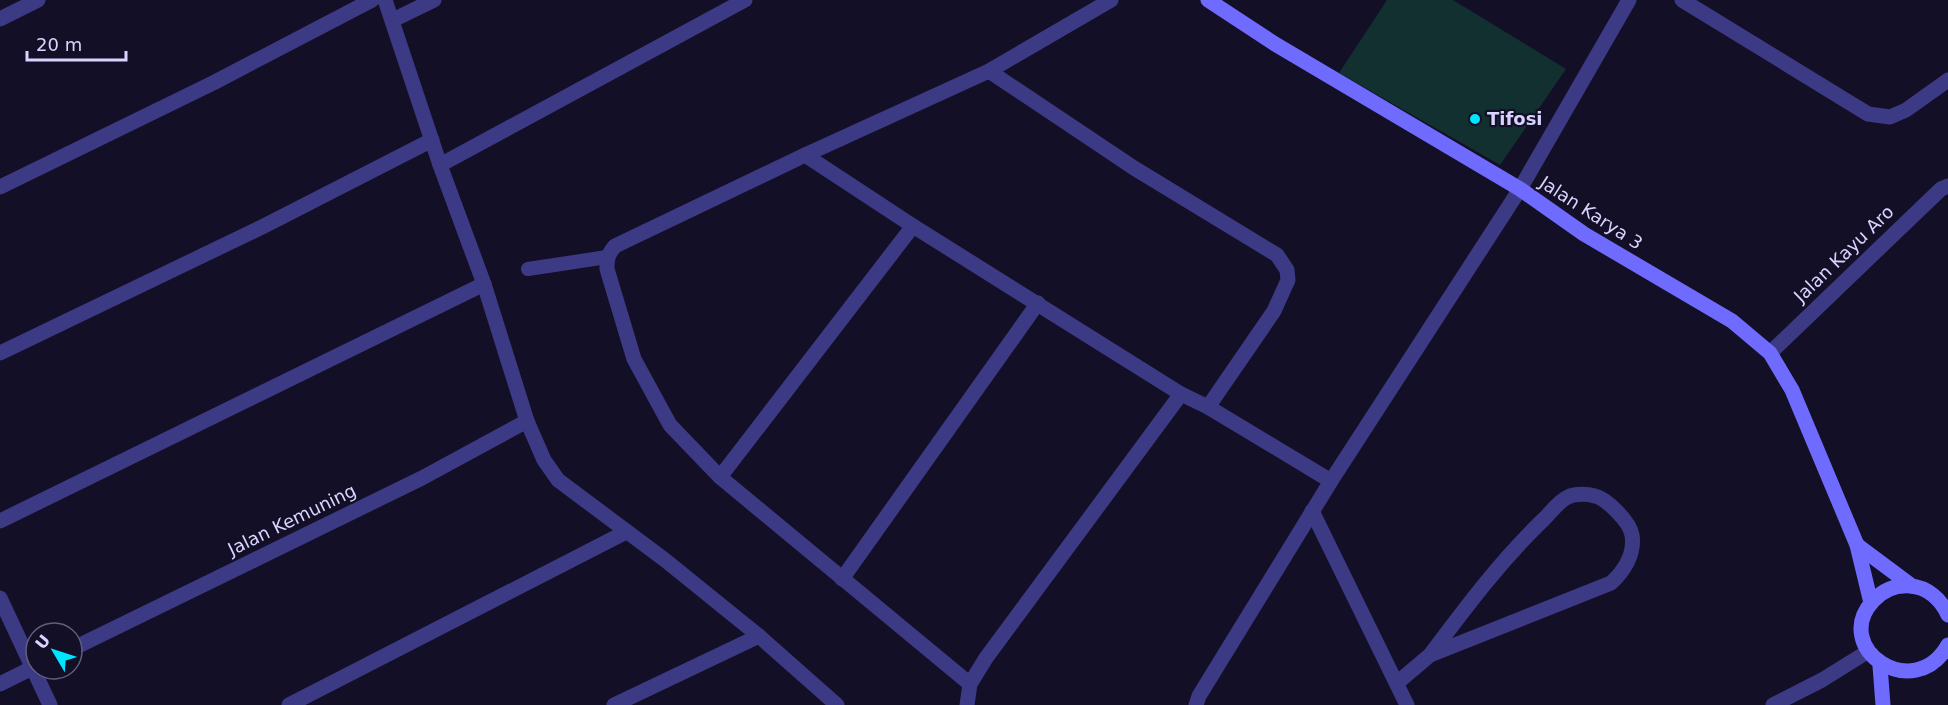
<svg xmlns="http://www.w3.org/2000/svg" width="1948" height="705" viewBox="0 0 1948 705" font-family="'DejaVu Sans',sans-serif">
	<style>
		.grass { fill: #12302f }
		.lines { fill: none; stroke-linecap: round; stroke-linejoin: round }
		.lane { stroke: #3d3a85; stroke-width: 14 }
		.street { stroke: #3d3a85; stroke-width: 15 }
		.secondary { stroke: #6f6bff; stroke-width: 15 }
		.poi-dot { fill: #00e5ff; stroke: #130f26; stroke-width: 2 }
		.labels { text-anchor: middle; stroke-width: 4.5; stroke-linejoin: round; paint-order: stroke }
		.poi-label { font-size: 18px; font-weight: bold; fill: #d9d4ff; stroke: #130f26; text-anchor: start }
		.street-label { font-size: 18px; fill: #d9d4ff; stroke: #130f26 }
	</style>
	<rect width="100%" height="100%" fill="#130f26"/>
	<polygon class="grass" points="1387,0 1453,0 1566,69 1500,165 1339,73"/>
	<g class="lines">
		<polyline class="lane" points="528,269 607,257"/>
		<g class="street">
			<polyline points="385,0 440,165 484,284 527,421 544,460 558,480 665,560 759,636 837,705"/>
			<polyline points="1682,0 1868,114 1890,117 1906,110 1948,80"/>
			<polyline points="0,19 38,0"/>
			<polyline points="393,20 434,0"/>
			<polyline points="989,71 1134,168 1277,255 1287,270 1288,280 1274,311 1208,407"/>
			<polyline points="805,155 913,226 1181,394 1208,407 1331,481"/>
			<polyline points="440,165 745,0"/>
			<polyline points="0,187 215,82 372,0"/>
			<polyline points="913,226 720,477 970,684"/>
			<polyline points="0,353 262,227 432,140"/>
			<polyline points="1770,353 1941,189 1948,186"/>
			<path d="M720,477L670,425L634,359L607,269C607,259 608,254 615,246L805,155L989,71L1111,0"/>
			<polyline points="1312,511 1407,705"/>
			<polyline points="0,521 484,284"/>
			<polyline points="842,579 1038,303"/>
			<polyline points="0,598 50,705"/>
			<polyline points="72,649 422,478 527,421"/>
			<path d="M1397,683L1430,655L1611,583C1624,571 1635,554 1632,535C1630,522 1607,499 1595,496C1588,494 1575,493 1568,497C1560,500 1551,512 1545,518C1501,560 1466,607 1430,655"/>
			<polyline points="0,684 36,666"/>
			<polyline points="289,705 626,532"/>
			<polyline points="614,705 759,636"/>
			<polyline points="967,705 970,684 986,658 1181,394"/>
			<polyline points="1196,705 1199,696 1331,481 1520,189 1629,0"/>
			<polyline points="1773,705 1822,680 1867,652"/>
		</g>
		<g class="secondary">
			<polyline points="1208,0 1275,44 1520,189 1584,234 1732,321 1770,353 1792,390 1857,545 1871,603"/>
			<polyline points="1857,545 1912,586"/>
			<path d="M1948,615C1941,599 1927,587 1910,586C1896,585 1883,590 1873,601C1830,648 1914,705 1948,645"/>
			<polyline points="1880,666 1883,705"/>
		</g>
	</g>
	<circle class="poi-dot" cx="1475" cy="119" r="6"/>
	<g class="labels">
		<g class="poi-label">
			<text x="1487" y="125">Tifosi</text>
		</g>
		<g class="street-label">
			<text transform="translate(1591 213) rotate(33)" y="6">Jalan Karya 3</text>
			<text transform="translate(1844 254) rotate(-44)" y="6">Jalan Kayu Aro</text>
			<text transform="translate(292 520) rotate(-26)" y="6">Jalan Kemuning</text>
		</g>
	</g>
	<g transform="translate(54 651) rotate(309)"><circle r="28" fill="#130f26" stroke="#625e7d" stroke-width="1.5"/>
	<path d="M0-4.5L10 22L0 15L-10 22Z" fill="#00e5ff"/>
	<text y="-9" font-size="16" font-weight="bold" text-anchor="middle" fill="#d9d4ff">U</text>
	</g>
	<path d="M27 51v9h99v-9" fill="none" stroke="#d9d4ff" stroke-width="3"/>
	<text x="36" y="51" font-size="18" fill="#d9d4ff" stroke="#130f26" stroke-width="4.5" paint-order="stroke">20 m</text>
</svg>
